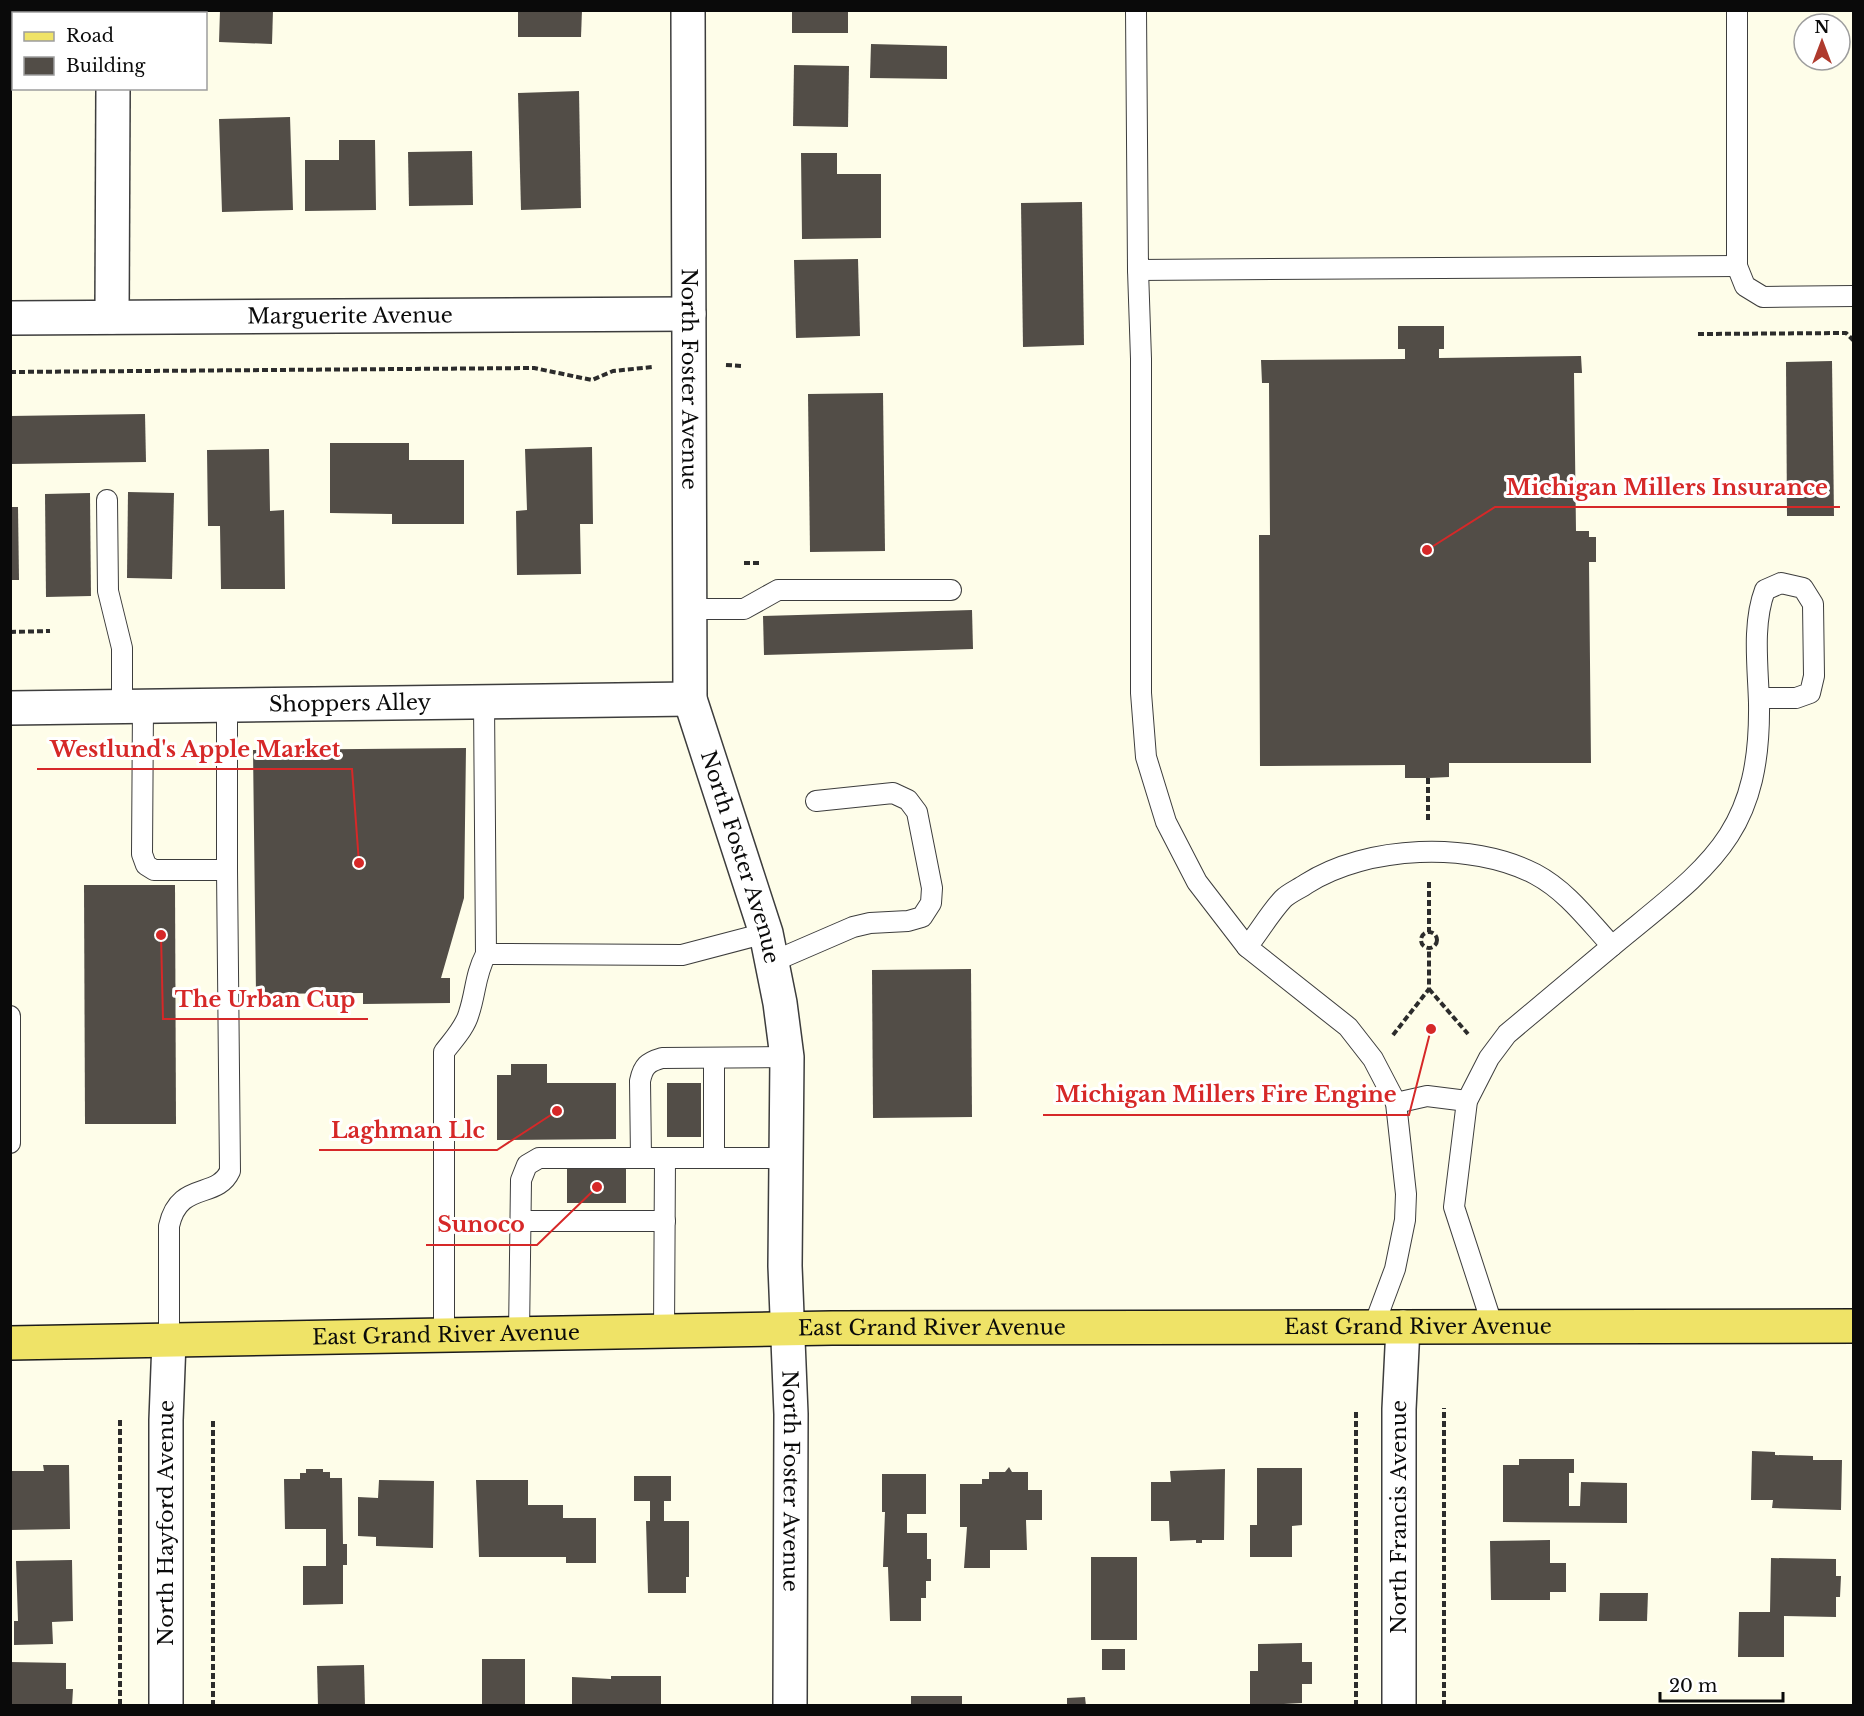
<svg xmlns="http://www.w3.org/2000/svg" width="1864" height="1716" viewBox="0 0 1864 1716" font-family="'Libre Baskerville',serif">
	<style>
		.building { fill: #524d47 }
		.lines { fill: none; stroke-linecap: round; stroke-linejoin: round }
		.lane-casing { stroke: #3d3d3d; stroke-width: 22 }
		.street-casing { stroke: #3d3d3d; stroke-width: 36 }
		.primary-casing { stroke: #1b1b1b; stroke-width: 36 }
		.path { stroke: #2c2c2c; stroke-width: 4; stroke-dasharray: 6 3; stroke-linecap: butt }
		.lane { stroke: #fff; stroke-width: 20 }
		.street { stroke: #fff; stroke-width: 33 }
		.primary { stroke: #efe367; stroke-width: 33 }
		.labels { text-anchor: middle; stroke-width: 6; stroke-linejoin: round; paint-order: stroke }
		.street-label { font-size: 21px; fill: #0a0a0a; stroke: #fff }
		.leader { fill: none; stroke: #d62828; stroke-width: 2 }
		.callout-dot { fill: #d62828; stroke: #fff; stroke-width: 2 }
		.callout-label { font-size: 22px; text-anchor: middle; font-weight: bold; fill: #d62828; stroke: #fff; stroke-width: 6; stroke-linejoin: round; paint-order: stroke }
	</style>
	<rect width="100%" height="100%" fill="#fefde9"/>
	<g class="building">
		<polygon points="220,10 273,10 272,44 219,42"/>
		<polygon points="518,10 582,10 581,37 518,37"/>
		<rect x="792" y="10" width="56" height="23"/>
		<polygon points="871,44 947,46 947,79 870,78"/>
		<polygon points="794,65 849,66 848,127 793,126"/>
		<polygon points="579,91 581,208 521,210 518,93"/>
		<polygon points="290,117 293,210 222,212 219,119"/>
		<polygon points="339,140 375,140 376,210 305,211 305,160 339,160"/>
		<polygon points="472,151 473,205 409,206 408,152"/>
		<polygon points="801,153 837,153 837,174 881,174 881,238 802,239"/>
		<polygon points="1082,202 1084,345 1023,347 1021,203"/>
		<polygon points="858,259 860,336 796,338 794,260"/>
		<polygon points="1398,326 1444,326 1444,349 1439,349 1439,358 1581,356 1582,373 1574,373 1576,531 1589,531 1589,537 1596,537 1596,562 1589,562 1591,763 1449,763 1449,777 1428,778 1405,778 1405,765 1260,766 1259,535 1270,535 1269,383 1262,383 1261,360 1405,359 1405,349 1398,349"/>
		<polygon points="1832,361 1834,516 1787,516 1786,362"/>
		<polygon points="883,393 885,551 810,552 808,394"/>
		<polygon points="145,414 146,462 10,464 10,416"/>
		<polygon points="330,443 409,443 409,460 464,460 464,524 392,524 392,514 330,513"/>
		<polygon points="592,447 593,524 580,524 581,574 517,575 516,511 527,510 525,449"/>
		<polygon points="269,449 270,511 284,510 285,589 221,589 220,526 208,526 207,450"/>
		<polygon points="128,492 174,493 172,579 127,578"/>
		<polygon points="90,493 91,596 46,597 45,494"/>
		<polygon points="10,507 18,507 19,580 10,580"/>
		<polygon points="972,610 973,649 764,655 763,616"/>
		<polygon points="466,748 464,898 441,978 450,978 450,1003 363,1004 363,993 256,994 253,750"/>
		<polygon points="84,885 175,885 176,1124 85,1124"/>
		<polygon points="971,969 972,1117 873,1118 872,970"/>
		<polygon points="511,1064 547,1064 547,1083 616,1083 616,1139 497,1140 497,1075 511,1075"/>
		<rect x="667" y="1083" width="34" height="54"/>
		<rect x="567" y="1164" width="59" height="39"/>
		<polygon points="1752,1451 1775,1452 1775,1455 1813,1456 1813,1460 1842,1460 1841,1510 1772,1508 1773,1500 1751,1500"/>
		<polygon points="1519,1459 1574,1459 1574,1473 1569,1473 1569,1506 1580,1506 1581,1482 1627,1483 1627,1523 1503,1522 1503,1465 1519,1465"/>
		<polygon points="43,1465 69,1465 70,1529 10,1530 10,1471 44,1471"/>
		<polygon points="1009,1467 1012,1472 1028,1472 1028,1490 1042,1490 1042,1520 1026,1520 1027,1550 990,1550 990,1568 964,1568 967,1527 960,1527 960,1484 982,1484 982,1479 989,1479 989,1472 1005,1472"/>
		<polygon points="1257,1468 1302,1468 1302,1525 1292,1526 1292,1557 1250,1557 1250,1525 1257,1525"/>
		<polygon points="306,1469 323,1469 323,1472 330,1472 330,1478 342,1478 343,1544 347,1544 347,1565 343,1565 343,1604 303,1605 303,1566 326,1566 326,1529 285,1529 284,1479 300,1479 300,1473 306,1473"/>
		<polygon points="1225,1469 1224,1540 1202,1540 1202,1543 1196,1543 1196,1540 1170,1541 1169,1521 1151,1521 1151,1482 1171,1482 1170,1471"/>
		<polygon points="882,1474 926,1474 926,1514 907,1514 907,1533 927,1533 927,1559 931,1559 931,1581 926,1581 926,1598 921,1598 921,1621 890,1621 888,1567 883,1567 885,1512 882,1512"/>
		<polygon points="634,1476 671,1476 671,1501 664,1501 664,1521 689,1521 689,1577 686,1577 686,1593 648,1593 646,1521 650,1521 650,1501 634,1501"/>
		<polygon points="379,1480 434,1481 433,1548 376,1546 376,1537 358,1536 358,1497 378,1498"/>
		<polygon points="476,1480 528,1480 528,1505 563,1505 563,1518 596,1518 596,1563 566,1563 566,1557 479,1557"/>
		<polygon points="1550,1540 1550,1563 1566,1563 1566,1592 1550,1592 1550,1600 1491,1600 1490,1541"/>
		<rect x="1091" y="1557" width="46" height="83"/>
		<polygon points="1771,1558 1836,1559 1836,1576 1841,1576 1840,1597 1836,1597 1836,1617 1784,1616 1784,1657 1738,1657 1739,1612 1770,1612"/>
		<polygon points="72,1560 73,1621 52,1622 53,1644 14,1645 14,1621 18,1621 16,1561"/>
		<polygon points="1600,1593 1648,1593 1647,1621 1599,1621"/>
		<polygon points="1302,1643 1302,1662 1312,1662 1312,1684 1302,1684 1302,1703 1250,1706 1250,1671 1258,1671 1258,1644"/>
		<rect x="1102" y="1649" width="23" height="21"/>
		<rect x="482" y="1659" width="43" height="47"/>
		<polygon points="10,1662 66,1663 66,1689 73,1689 72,1706 10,1706"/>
		<polygon points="364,1665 365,1706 318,1706 317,1666"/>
		<polygon points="611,1676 661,1676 661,1706 572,1706 572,1677 611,1679"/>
		<rect x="911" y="1696" width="51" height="10"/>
		<polygon points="1085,1697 1086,1706 1067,1706 1067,1698"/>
	</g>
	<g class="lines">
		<g class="lane-casing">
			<g id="lane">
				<polyline points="1136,10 1138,270 1737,266"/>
				<polyline points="1737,10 1737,266 1745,286 1763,297 1854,296"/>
				<polyline points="1138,270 1141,359 1141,693 1146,757 1166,822 1197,882 1247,947"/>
				<polyline points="107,500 108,591 122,648 122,706"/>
				<polyline points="690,609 744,609 778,590 951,590"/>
				<polyline points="484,702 486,954 682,955 766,933"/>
				<polyline points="143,706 142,854 146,865 154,870 227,870 227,706"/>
				<path d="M1612,946C1707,867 1761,838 1759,703C1758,667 1752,624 1765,590L1781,583L1803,588L1813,604L1814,676L1810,693L1796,698H1759"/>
				<polyline points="772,962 853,927 870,923 908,921 922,917 931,903 932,888 917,812 908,800 893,793 816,801"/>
				<polyline points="10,1016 10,1143"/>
				<polyline points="714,1058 714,1158"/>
				<polyline points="1396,1103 1427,1096 1467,1101"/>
				<path d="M641,1158L640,1081C643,1066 648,1062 662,1058L787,1057"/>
				<polyline points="521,1221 665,1221"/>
				<path d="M1373,1328L1395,1269L1405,1220L1406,1194L1396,1103L1373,1059L1348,1027L1247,947C1259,932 1270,913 1283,899C1289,893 1299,889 1306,884C1367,845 1471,841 1535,874C1567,891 1588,920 1612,946L1507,1034L1489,1058L1467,1101L1454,1207L1493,1327"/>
				<polyline points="664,1332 665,1158"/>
				<polyline points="519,1335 521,1180 527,1165 539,1158 786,1158"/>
				<path d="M444,1337V1052C453,1040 465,1028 469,1013C476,992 475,975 486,954"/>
				<path d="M169,1341V1226C179,1180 217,1200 230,1171L227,870"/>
			</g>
		</g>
		<g class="street-casing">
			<g id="street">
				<polyline points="113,10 113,14"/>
				<path id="s1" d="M688,10L690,699L766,933L780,1003L787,1057L785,1266L791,1414L790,1706"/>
				<polyline points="112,317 113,88"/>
				<path id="s2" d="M10,318L689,314"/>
				<path id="s3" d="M10,708L690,699"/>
				<path id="s4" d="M166,1706V1420L169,1341"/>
				<path id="s5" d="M1399,1706V1409L1403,1327"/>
			</g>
		</g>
		<g class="primary-casing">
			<g id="primary">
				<path id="s6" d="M10,1343L832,1328L1854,1326"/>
			</g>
		</g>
		<g class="path">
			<polyline points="1698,334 1846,333 1854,341"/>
			<polyline points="726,365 743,366"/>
			<polyline points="10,372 534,368 592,380 613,371 652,367"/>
			<polyline points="744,563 761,563"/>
			<polyline points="10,632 50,631"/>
			<polyline points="1428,778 1428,820"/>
			<polyline points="1429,882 1429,932"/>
			<circle cx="1429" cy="940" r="8"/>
			<polyline points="1429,989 1468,1034"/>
			<polyline points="1393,1035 1429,989 1429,949"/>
			<polyline points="120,1420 120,1706"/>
			<polyline points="213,1706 213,1420"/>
			<polyline points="1356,1706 1356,1409"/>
			<polyline points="1444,1706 1444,1408"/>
		</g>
		<use href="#lane" class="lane"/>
		<use href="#street" class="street"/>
		<use href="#primary" class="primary"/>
	</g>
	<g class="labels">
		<g class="street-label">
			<text dy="7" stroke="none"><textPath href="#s2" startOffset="340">Marguerite Avenue</textPath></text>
			<text dy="7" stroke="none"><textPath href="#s1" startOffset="369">North Foster Avenue</textPath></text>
			<text dy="7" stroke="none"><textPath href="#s3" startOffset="340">Shoppers Alley</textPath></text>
			<text dy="7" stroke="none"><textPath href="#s1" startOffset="855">North Foster Avenue</textPath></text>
			<text dy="7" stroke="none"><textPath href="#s6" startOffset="1408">East Grand River Avenue</textPath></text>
			<text dy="7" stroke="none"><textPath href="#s6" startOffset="922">East Grand River Avenue</textPath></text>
			<text dy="7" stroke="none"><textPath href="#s6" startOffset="436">East Grand River Avenue</textPath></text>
			<text dy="7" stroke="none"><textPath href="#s1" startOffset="1485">North Foster Avenue</textPath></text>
			<text dy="7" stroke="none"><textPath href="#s5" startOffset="189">North Francis Avenue</textPath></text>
			<text dy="7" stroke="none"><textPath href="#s4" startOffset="183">North Hayford Avenue</textPath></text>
		</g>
	</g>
	<path class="leader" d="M1427 550L1495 507H1840M359 863L352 769H37M161 935L163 1019H368M1431 1029L1409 1115H1043M557 1111L497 1150H319M597 1187L537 1245H426"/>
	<g class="callout-dot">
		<circle cx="1427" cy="550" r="6"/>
		<circle cx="359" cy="863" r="6"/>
		<circle cx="161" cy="935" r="6"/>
		<circle cx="1431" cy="1029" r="6"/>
		<circle cx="557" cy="1111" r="6"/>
		<circle cx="597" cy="1187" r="6"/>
	</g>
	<g class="callout-label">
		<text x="1667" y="495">Michigan Millers Insurance</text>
		<text x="195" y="757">Westlund's Apple Market</text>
		<text x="265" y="1007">The Urban Cup</text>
		<text x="1226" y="1102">Michigan Millers Fire Engine</text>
		<text x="408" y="1138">Laghman Llc</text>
		<text x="481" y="1232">Sunoco</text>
	</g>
	<rect width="1864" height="1716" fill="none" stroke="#0a0a0a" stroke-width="24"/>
	<rect x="12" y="12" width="195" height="78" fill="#ffffff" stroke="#9d9d9d" stroke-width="1.5"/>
	<rect x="24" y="32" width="30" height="9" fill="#efe367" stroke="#9d9d9d" stroke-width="1.5"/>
	<text x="66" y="42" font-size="18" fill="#0a0a0a">Road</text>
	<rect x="24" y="57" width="30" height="18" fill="#524d47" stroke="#9d9d9d" stroke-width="1.5"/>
	<text x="66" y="72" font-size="18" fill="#0a0a0a">Building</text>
	<g transform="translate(1822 42)"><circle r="28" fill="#ffffff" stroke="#9d9d9d" stroke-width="1.5"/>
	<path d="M0-4.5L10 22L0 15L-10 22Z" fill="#af3a2d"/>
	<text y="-9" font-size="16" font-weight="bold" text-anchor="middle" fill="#0a0a0a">N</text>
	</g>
	<path d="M1660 1692v9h123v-9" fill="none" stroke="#0a0a0a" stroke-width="3"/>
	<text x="1669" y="1692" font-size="18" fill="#0a0a0a" stroke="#ffffff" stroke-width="4.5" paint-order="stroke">20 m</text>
</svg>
